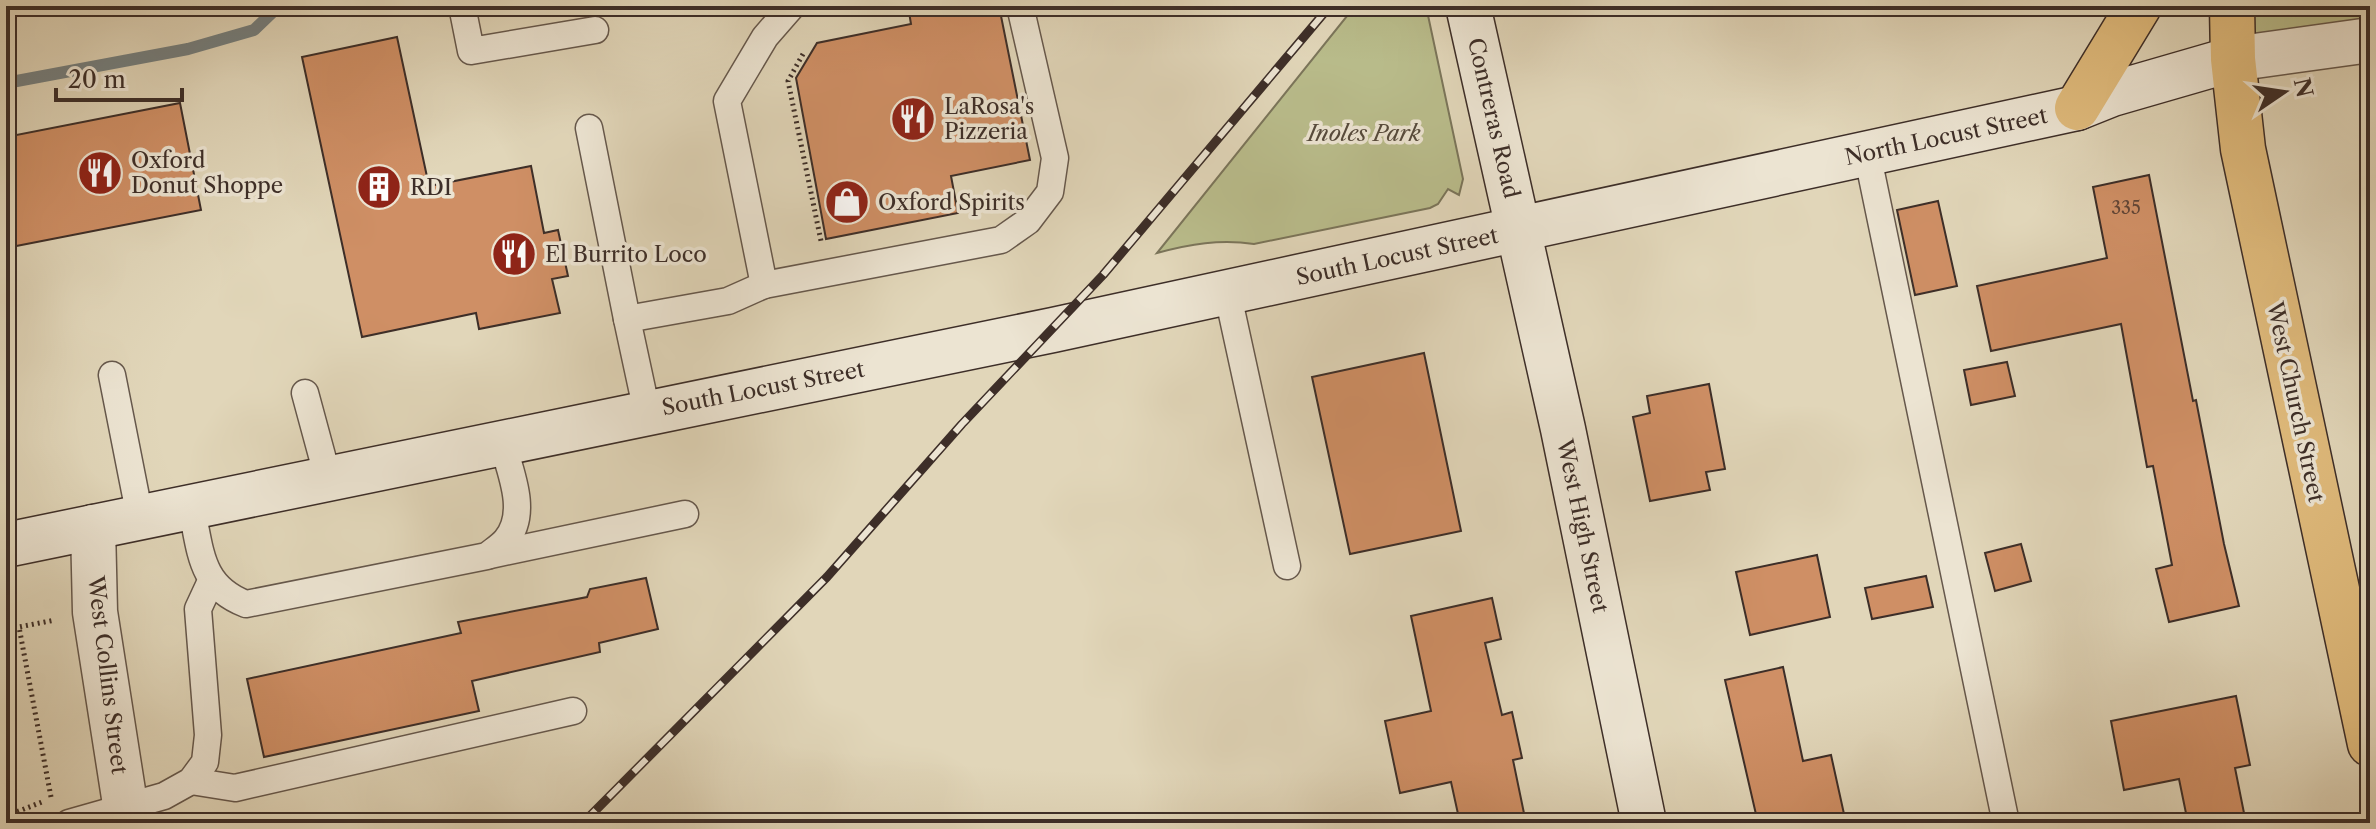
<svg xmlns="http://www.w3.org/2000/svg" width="2376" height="829" viewBox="0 0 2376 829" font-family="'Libre Caslon Text',serif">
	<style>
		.green { fill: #b9bc8b; stroke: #7b755a; stroke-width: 2 }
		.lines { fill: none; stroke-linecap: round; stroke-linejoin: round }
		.stream { stroke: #758080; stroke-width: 12 }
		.building { fill: #cf8f65; stroke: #3d2e28; stroke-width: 2 }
		.lane-casing { stroke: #66584c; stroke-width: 29 }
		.street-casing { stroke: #66584c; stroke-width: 47 }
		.secondary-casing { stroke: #3d2e28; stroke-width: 47 }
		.highway-casing { stroke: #3d2e28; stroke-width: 47 }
		.path { stroke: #3d2e28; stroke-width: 5; stroke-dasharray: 2 4; stroke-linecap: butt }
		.lane { stroke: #ece4d2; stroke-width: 26 }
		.street { stroke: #ece4d2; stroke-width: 44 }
		.secondary { stroke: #ece4d2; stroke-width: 44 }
		.highway { stroke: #e0bb7c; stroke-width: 44 }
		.rail-casing { stroke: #3d2e28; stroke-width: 9 }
		.rail { stroke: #ece4d2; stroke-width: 6; stroke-dasharray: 18; stroke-linecap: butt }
		.labels { text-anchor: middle; stroke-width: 7; stroke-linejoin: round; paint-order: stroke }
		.number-label { font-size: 18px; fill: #624637 }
		.poi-label { font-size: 22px; fill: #3d2e28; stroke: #ece4d2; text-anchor: start }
		.street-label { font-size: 22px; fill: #3d2e28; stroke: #ece4d2 }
		.park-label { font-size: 22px; font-style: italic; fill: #564a3c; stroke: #ece4d2 }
	</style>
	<rect width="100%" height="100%" fill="#e1d6b9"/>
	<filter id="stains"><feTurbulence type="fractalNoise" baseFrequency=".0025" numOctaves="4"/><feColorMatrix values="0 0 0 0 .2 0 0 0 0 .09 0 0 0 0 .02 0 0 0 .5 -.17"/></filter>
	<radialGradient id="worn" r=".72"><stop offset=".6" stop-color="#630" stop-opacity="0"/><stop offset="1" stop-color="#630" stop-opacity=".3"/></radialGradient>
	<g class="green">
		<path d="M1355,6H1426L1463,179L1459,195L1448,189L1438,204L1430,208L1254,244C1220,239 1190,244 1157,253Z"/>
		<polygon points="2232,6 2370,6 2370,40 2233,59"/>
	</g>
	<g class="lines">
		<polyline class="stream" points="6,83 188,49 254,30 279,6"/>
	</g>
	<g class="building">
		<polygon points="908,6 999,6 1030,160 951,176 958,213 826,239 796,78 817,43 911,24"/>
		<polygon points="397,37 429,186 531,166 544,233 558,230 568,276 552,279 560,313 479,329 476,313 362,337 302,57"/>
		<polygon points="180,103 201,210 6,248 6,137"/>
		<polygon points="2149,175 2193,401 2196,400 2224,544 2239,606 2169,622 2156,569 2172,565 2153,466 2147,467 2121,324 1991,351 1977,286 2107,258 2093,187"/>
		<polygon points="1938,201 1957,286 1915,295 1897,210"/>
		<polygon points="1424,353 1461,531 1350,554 1312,377"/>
		<polygon points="2007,362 2015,396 1971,405 1964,370"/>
		<polygon points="1709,384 1725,469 1706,472 1710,490 1650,501 1633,417 1650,413 1647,396"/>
		<polygon points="2021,544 2031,581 1995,591 1985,553"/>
		<polygon points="1817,555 1830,617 1750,635 1736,572"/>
		<polygon points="1926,576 1933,607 1872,619 1865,588"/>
		<polygon points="646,578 658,629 599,643 600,652 472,681 479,711 264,757 247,679 461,633 458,622 587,597 590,589"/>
		<polygon points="1492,598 1501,639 1485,643 1502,715 1512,712 1522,758 1513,760 1526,823 1460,823 1451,782 1400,793 1385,721 1431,711 1411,616"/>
		<polygon points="1783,667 1803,761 1831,755 1846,823 1758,823 1725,680"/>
		<polygon points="2236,696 2250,765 2235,768 2246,823 2188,823 2179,779 2124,790 2111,721"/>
	</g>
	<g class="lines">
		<g class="lane-casing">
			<g id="lane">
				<polyline points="462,6 471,51 595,30"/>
				<polyline points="589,128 627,319"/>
				<polyline points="1867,153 2006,823"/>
				<polyline points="764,285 1001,240 1028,221 1050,192 1055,158 1020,6"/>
				<polyline points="1227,291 1287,566"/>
				<polyline points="112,375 140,517"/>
				<polyline points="305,393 328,478"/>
				<polyline points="647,412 627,319 728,301 764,285 727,101 765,37 792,6"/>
				<path d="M191,506C201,550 199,586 246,604L487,556C493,551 501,546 506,540C529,513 510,471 502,442"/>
				<polyline points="490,555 685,514"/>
				<polyline points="191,781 235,788 573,711"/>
				<polyline points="69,823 164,796 191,781 205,762 208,735 198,609 211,581"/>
			</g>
		</g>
		<g class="street-casing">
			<g id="street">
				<polyline points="2233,59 2370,40"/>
				<polyline points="93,527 95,612 128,823"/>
			</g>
		</g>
		<g class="secondary-casing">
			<g id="secondary">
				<polyline points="1468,6 1563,429 1644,823"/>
				<polyline points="6,545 1053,330 2077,108 2112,94 2233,59"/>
			</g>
		</g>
		<g class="highway-casing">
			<g id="highway">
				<polyline points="2232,6 2233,59 2243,149 2370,744"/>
				<polyline points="2077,108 2139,6"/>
			</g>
		</g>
		<g class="path">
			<polyline points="803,54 788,81 821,241"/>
			<polyline points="51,797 19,627 55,620"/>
			<polyline points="6,816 42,802"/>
		</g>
		<use href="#lane" class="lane"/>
		<use href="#street" class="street"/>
		<use href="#secondary" class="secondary"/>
		<use href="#highway" class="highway"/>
		<g class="rail-casing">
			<polyline id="rail" points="583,823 827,577 962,424 1103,275 1330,6"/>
		</g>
		<use href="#rail" class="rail"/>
	</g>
	<defs>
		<g id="restaurant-disc" transform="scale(2.3)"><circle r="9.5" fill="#8f2418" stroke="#ece4d2"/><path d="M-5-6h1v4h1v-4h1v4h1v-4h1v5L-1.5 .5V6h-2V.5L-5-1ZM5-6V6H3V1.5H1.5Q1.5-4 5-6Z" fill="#fff"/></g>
		<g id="building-disc" transform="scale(2.3)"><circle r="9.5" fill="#8f2418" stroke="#ece4d2"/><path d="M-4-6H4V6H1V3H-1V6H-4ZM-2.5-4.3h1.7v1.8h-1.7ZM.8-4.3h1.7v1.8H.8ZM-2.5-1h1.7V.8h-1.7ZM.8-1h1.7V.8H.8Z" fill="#fff"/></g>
		<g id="shop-disc" transform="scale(2.3)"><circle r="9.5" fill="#8f2418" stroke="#ece4d2"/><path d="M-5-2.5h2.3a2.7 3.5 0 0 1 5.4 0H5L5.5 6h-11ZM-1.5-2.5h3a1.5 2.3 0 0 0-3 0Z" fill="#fff"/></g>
	</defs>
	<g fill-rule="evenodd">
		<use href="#restaurant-disc" x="913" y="119"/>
		<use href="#restaurant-disc" x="100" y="173"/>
		<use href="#building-disc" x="379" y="187"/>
		<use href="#shop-disc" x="847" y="202"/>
		<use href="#restaurant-disc" x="514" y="254"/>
	</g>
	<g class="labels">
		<g class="number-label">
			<text x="2126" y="214">335</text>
		</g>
		<g class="poi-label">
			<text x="944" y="114">LaRosa's<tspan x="944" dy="25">Pizzeria</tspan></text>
			<text x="131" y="168">Oxford<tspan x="131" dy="25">Donut Shoppe</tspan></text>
			<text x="410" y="195">RDI</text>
			<text x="878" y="210">Oxford Spirits</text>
			<text x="545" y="262">El Burrito Loco</text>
		</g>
		<g class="street-label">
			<text transform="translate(1494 118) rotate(77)" y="8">Contreras Road</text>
			<text transform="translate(1946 136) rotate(-12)" y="8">North Locust Street</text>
			<text transform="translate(1397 256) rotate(-12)" y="8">South Locust Street</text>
			<text transform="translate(763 388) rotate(-11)" y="8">South Locust Street</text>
			<text transform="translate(2296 402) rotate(78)" y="8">West Church Street</text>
			<text transform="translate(1583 526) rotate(78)" y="8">West High Street</text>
			<text transform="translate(108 675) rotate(83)" y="8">West Collins Street</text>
		</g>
		<g class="park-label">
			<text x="1364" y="141">Inoles Park</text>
		</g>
	</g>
	<rect width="2376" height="829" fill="none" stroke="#e1d6b9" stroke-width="32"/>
	<rect x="8" y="8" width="2360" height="813" fill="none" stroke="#3d2e28" stroke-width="4"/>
	<rect x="16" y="16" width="2344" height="797" fill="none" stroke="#3d2e28" stroke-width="2"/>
	<g transform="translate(2284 92) rotate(77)" stroke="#ece4d2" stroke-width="6" paint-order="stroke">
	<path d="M0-6L14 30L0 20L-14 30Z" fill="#3d2e28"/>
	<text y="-12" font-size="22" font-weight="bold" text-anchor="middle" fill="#3d2e28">N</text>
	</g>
	<path d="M56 88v12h126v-12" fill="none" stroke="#3d2e28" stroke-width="4"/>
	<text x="68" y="88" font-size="24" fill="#3d2e28" stroke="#ece4d2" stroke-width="6" paint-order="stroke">20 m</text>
	<rect width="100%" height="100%" filter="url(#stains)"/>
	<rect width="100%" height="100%" fill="url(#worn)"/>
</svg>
